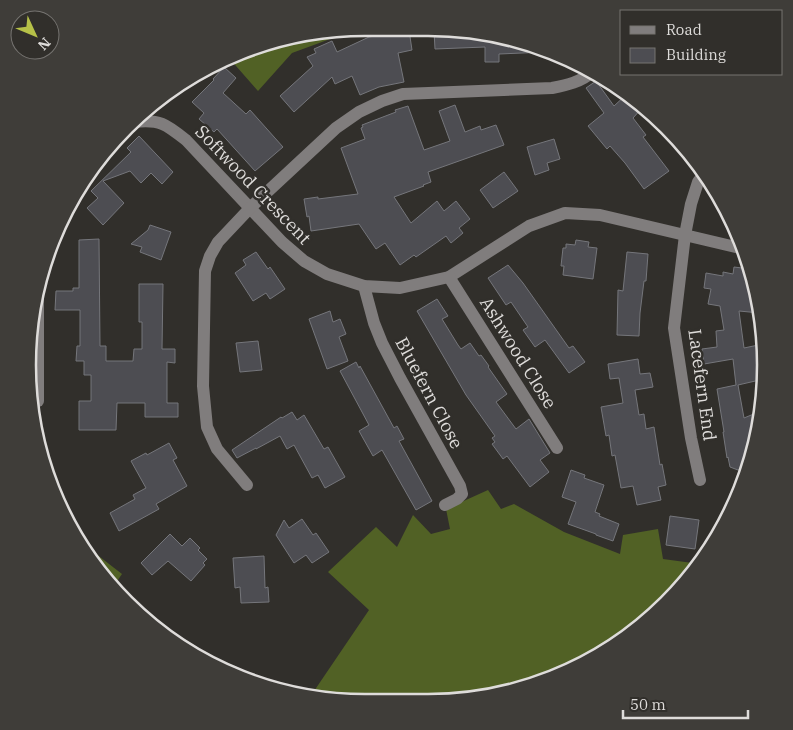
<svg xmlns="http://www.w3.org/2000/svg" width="793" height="730" viewBox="0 0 793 730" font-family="'IBM Plex Serif',serif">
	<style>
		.forest { fill: #516125 }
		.building { fill: #4d4d52; stroke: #75767b }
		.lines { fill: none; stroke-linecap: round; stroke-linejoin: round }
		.minor { stroke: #807d7d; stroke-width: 12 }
		.labels { text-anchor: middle; stroke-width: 5; stroke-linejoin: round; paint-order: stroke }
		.street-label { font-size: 18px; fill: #dedcda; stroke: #312f2b }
		.rim { fill: none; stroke: #dedcda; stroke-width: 2.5 }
	</style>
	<rect width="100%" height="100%" fill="#312f2b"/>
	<g class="forest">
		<polygon points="360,28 292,53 258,91 229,58 299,34"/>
		<polygon points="488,490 501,509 514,504 564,532 620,554 623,535 658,529 663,559 700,564 666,604 615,646 557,677 494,696 321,700 310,697 369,610 328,572 376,527 397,547 413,515 431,534 450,529 446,509"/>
		<polygon points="78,540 122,574 113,587 85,553"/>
	</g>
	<g class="building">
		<polygon points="409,30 412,50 398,53 404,82 379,87 360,95 352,76 335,84 332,77 294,112 280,96 313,66 307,57 316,53 314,49 332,41 337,52 369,37"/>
		<polygon points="434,31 494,34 546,50 546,52 499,54 499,62 485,62 485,47 435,49"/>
		<polygon points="224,67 236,78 223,93 246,114 250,110 283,147 255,171 217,129 214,132 199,119 204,113 192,102 214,80 213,79"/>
		<polygon points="596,81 614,106 627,94 643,107 633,118 646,135 643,137 669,171 644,189 625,163 610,146 607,149 588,126 604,113 586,88"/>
		<polygon points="455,105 465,132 480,126 481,130 496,125 504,145 428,172 431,182 423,185 424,186 394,197 411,223 437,201 444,211 456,201 470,219 459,228 463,233 451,243 446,236 416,257 414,255 400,265 385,243 376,249 359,224 311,231 309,216 307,217 304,199 318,197 318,199 358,194 341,148 365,139 361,128 363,127 362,125 396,112 395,110 408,106 424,150 450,141 439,111"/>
		<polygon points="139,136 173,172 162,184 151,173 141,183 130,171 103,181 124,203 103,225 87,208 98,198 91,191 131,152 127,148"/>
		<polygon points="554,139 560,159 547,163 549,170 535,175 527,147"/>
		<polygon points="504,172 518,191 493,208 480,190"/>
		<polygon points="150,225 171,232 161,260 140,252 142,247 131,244 148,230"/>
		<polygon points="99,239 100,346 106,346 106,361 133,361 134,349 142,349 142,322 139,322 139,284 163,284 162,349 175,349 175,363 167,362 167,403 178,403 178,417 145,417 145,403 117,403 116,430 79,430 79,401 91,401 91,375 84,375 84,361 76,361 77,346 80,346 80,310 55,310 56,291 73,291 73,288 79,288 79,240"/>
		<polygon points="576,240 589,242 588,247 597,248 593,279 563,275 564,266 561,266 563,248 566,248 566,244 575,245"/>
		<polygon points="256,252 268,269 270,267 285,289 270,299 266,293 253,301 235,273 246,265 243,260"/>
		<polygon points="627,252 648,254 646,281 644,281 640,313 639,336 617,335 618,290 623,291"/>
		<polygon points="508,265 523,283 569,348 573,346 585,362 569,373 545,340 535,347 523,330 528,327 511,302 506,305 488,278"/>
		<polygon points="734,267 750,269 759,299 760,313 739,311 744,348 763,344 766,365 764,379 738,385 744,418 761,411 759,431 748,468 738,470 730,467 728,457 727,458 723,432 724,432 717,389 736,385 733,359 704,364 702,349 717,347 716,331 724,330 720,306 708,304 711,289 704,288 706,273 723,276 723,272 733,274"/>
		<polygon points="437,299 448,316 442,319 458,345 461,349 470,343 479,356 481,355 489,366 488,367 507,394 496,402 516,429 529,419 550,453 540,460 549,472 530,487 507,456 503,459 492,444 495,442 492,438 495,436 466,395 417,311"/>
		<polygon points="330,311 333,322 340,319 346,334 339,337 348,361 327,369 309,319"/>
		<polygon points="258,341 262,370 240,372 236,343"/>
		<polygon points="638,359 640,374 650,373 653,387 635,390 639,415 644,414 646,429 654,427 660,465 662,464 666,485 658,487 661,500 637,505 633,486 621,488 615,455 612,456 609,435 606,436 601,407 623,403 619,378 610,379 608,364"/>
		<polygon points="356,362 359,368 360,366 394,428 397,426 404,439 399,441 432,501 416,510 382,450 373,456 359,431 369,425 340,371"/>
		<polygon points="292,412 297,420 304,415 324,449 328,447 345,477 325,488 318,475 312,478 294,445 287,449 280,436 256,449 256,448 237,458 232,450 281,417 282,418"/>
		<polygon points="169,443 177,458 173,460 187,486 156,504 159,509 119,531 110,513 135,499 133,495 146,488 131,461 146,453 147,455"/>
		<polygon points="571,470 585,475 584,478 604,485 595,512 600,514 599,516 619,524 613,541 596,535 596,534 568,524 576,502 562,497"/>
		<polygon points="670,516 699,520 695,549 666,545"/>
		<polygon points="302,519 313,535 316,533 329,552 312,563 306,555 294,563 276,535 284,520 289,528"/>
		<polygon points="170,534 182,546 190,538 200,548 198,550 207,559 203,563 205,565 191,581 168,561 152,575 141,563"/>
		<polygon points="264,556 265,588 268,587 269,602 241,603 240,587 235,588 233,558"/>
	</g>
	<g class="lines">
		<g class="minor">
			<path d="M134,122C160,119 166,124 186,140L282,242L304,261L327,274L364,286L400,288L449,277L529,226L565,213L600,215L744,249"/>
			<polyline points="449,277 557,448"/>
			<polyline points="364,286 374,323 382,343 400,378 460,486 462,494 457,499 445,505"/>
			<polyline points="38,401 38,281"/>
			<polyline points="700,480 691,438 674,328 685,235 691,204 698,182 705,173"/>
			<path d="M247,485L217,449L207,427L203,386L205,271L210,256L218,242L251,207L336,128L359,112L382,101L403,94L552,88C567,85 581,82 592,72"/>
		</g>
	</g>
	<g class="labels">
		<g class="street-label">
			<text transform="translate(253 185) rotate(46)" y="6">Softwood Crescent</text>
			<text transform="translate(518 353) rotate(58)" y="6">Ashwood Close</text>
			<text transform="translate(702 385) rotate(82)" y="6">Lacefern End</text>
			<text transform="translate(429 393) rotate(62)" y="6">Bluefern Close</text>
		</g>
	</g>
	<path d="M0 0H793V730H0ZM365 36H428A329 329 0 0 1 757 365V365A329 329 0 0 1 428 694H365A329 329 0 0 1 36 365V365A329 329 0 0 1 365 36Z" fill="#3f3d39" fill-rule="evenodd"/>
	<path class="rim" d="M365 36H428A329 329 0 0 1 757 365V365A329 329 0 0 1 428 694H365A329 329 0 0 1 36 365V365A329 329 0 0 1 365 36Z"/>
	<rect x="620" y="10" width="162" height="65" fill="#312f2b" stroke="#767471"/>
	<rect x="630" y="26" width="25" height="8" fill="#807d7d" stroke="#767471"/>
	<text x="666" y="35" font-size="15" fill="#dedcda">Road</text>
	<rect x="630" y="48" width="25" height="15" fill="#4d4d52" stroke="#767471"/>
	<text x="666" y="60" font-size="15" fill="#dedcda">Building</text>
	<g transform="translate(35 35) rotate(134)"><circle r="24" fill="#312f2b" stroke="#767471"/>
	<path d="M0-4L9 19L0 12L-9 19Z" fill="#b6c148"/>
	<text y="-8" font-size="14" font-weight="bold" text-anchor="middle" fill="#dedcda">N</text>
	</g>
	<path d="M623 710v8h125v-8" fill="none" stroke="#dedcda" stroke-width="2.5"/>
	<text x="630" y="710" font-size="15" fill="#dedcda" stroke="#312f2b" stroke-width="4" paint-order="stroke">50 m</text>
</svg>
